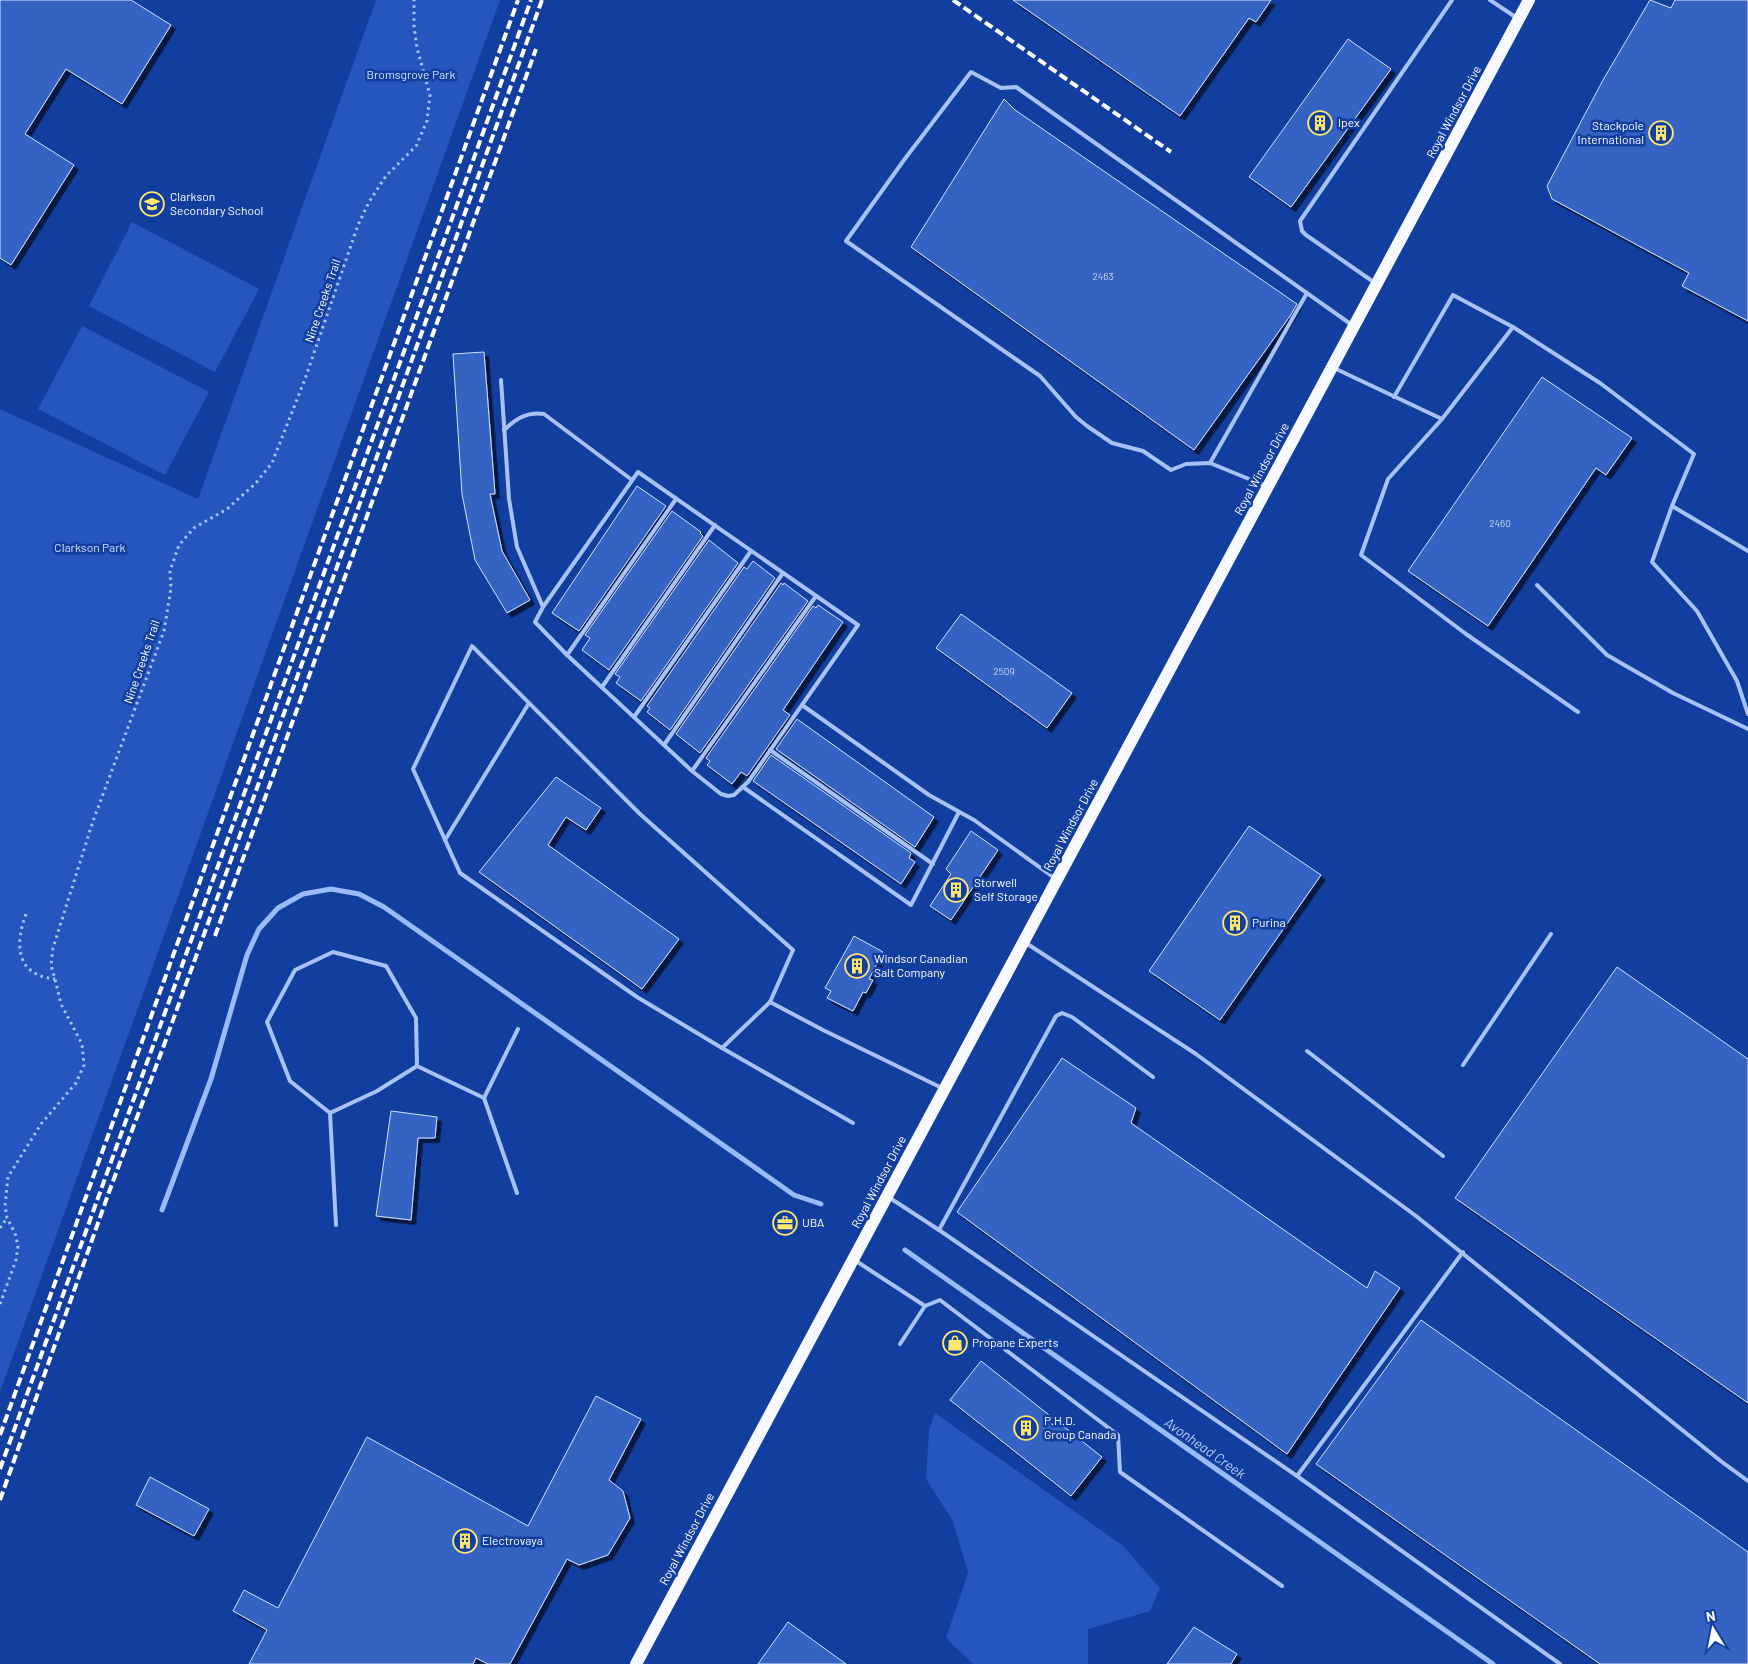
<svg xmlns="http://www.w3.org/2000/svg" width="1748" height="1664" viewBox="0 0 1748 1664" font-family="Barlow,sans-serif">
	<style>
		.green { fill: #2556bd }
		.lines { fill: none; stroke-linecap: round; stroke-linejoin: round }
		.stream { stroke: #9bbaf8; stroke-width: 5 }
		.building { fill: #3663c4; stroke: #d2e0fe; filter: url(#shadow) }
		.path { stroke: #a9c2f5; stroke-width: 3; stroke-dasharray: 2.5 4; stroke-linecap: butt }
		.lane { stroke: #a9c2f5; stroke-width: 4 }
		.primary { stroke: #f7f9ff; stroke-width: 12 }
		.rail { stroke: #fff; stroke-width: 4; stroke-dasharray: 9 4; stroke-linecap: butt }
		.labels { text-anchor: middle; stroke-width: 5; stroke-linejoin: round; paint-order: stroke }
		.number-label { font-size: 10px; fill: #cdd8f0 }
		.park-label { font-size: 12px; fill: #d2e0fe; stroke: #123e9f }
		.street-label { font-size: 12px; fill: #fff; stroke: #123e9f }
		.poi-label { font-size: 12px; fill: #fff; stroke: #123e9f; text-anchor: start }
		.water-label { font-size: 14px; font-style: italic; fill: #b6cdfb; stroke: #123e9f }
	</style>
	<defs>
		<filter id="shadow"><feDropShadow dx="4.5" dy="4.5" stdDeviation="0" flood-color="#0009"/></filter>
	</defs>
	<rect width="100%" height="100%" fill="#123e9f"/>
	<g class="green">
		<polygon points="376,0 500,0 0,1392 0,409 198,499"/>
		<polygon points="132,222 259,289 215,372 89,306"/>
		<polygon points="82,326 209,392 165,475 38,409"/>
		<polygon points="935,1413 1122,1545 1160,1588 1150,1611 1088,1629 1088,1664 973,1664 946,1638 968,1573 953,1521 926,1479 929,1431"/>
	</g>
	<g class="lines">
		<g class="stream">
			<polyline points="162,1210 211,1079 247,955 259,929 278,908 303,894 331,889 359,894 384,907 794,1195 821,1204"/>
			<polyline points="905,1250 1493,1664"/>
		</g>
	</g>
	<g class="building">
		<polygon points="0,0 131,0 171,25 122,104 66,69 25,134 74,165 11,265 0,258"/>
		<polygon points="1013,0 1271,0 1256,22 1249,18 1180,116"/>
		<polygon points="1650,0 1671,8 1675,0 1748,0 1748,321 1682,286 1689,273 1552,199 1547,186 1603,80"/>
		<polygon points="1348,39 1391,69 1291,207 1249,177"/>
		<polygon points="1004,99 1015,110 1297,304 1290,316 1194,450 911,247"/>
		<polygon points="484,352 495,494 490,494 502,551 530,600 507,613 475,560 462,494 453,354"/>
		<polygon points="1542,377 1632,438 1606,475 1596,468 1488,626 1408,571"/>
		<polygon points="637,486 666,506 579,631 552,613"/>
		<polygon points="672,511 701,532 700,533 703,536 609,670 582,650 590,638 585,635"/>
		<polygon points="709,540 738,563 641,701 616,683 620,677 615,674"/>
		<polygon points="753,561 775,578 670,730 647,712 650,708 647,706 744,567 747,569"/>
		<polygon points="781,583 783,585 784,583 808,601 700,753 676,734"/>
		<polygon points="818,605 843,622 783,710 790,715 747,776 741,772 732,784 707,765 710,761 706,758 813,606 816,608"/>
		<polygon points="961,614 1072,693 1047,728 936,648"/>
		<polygon points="797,719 934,817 915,847 776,749"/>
		<polygon points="771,755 911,853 909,858 915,862 901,884 753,781"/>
		<polygon points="556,777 601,808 586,830 566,817 548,845 679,939 642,989 479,872"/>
		<polygon points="1249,826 1321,875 1220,1020 1149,971"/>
		<polygon points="971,831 998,850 951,920 930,906 951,874 946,869"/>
		<polygon points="854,936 883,952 869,979 873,980 866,993 863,992 853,1011 827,998 831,991 825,988"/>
		<polygon points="1617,967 1748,1059 1748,1403 1455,1198"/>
		<polygon points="1062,1058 1136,1108 1131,1123 1367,1288 1375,1271 1400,1288 1287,1454 957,1212"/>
		<polygon points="391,1111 437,1117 435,1138 418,1138 411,1220 376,1216"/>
		<polygon points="1421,1320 1748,1552 1748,1664 1600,1664 1316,1464"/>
		<polygon points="981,1361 1102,1457 1071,1496 950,1400"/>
		<polygon points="596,1396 641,1419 609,1480 623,1491 630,1518 608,1555 579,1565 567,1559 510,1664 488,1664 476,1658 473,1664 249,1664 267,1630 233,1611 244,1590 278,1608 367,1437 528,1526"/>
		<polygon points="150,1477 209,1509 194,1536 136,1505"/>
		<polygon points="788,1622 846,1664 758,1664"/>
		<polygon points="1194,1627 1237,1654 1231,1664 1167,1664"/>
	</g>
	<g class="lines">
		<g class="path">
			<path d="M26,914C15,944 15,975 55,979"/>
			<polyline points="0,1228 7,1218"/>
			<polyline points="0,1304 16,1260 18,1246 15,1233 7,1218 5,1206 8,1177 41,1124 76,1083 84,1065 82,1044 61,1004 55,979 51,965 53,948 93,821 164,631 171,588 170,571 179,545 194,528 227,509 256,483 272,463 305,379 358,225 369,202 386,176 416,146 427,121 430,95 417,48 414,26 414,0"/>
		</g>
		<g class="lane">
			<polyline points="1490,0 1517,18"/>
			<polyline points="1375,283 1306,235 1302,231 1300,221 1452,0"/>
			<polyline points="1334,368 1442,419 1513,327 1600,383 1694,454 1672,506 1652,562 1697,611 1737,681 1748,714"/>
			<polyline points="501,380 509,499 517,547 543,607 535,622 567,655 692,771 721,794 728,796 734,795 748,782 858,625 638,472 543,607"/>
			<polyline points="1394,397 1453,295 1513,327"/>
			<polyline points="1442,419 1388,479 1361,555 1466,634 1578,712"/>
			<path d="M504,430C516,419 527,411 544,414L632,480"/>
			<polyline points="1210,463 1307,293"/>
			<polyline points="1266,486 1210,463 1186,464 1171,470 1143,451 1112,443 1087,426 1076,417 1040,376 846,241 904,160 971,72 1001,88 1016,87 1352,325"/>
			<polyline points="1672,506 1748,551"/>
			<polyline points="1537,585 1607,655 1673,693 1748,729"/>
			<polyline points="567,655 676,499"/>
			<polyline points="602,687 715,525"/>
			<polyline points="802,705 929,795 974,820 1056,879"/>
			<polyline points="634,717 751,551"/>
			<polyline points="664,745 783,573"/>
			<polyline points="770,750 933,864"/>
			<polyline points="692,771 816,596"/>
			<polyline points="743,787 911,905 959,812"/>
			<polyline points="445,840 529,703"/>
			<polyline points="1026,943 1196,1054 1416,1216 1722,1462 1748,1481"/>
			<polyline points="722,1048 770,1002"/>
			<polyline points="1307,1051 1443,1156"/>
			<polyline points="1463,1065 1551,934"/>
			<polyline points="484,1098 518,1029"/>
			<polyline points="330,1113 377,1091 417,1066"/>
			<polyline points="853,1123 722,1048 637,997 460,873 413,769 472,646 640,814 793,950 770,1002 823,1030 942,1088"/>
			<polyline points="890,1198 939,1230 1297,1476 1560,1664"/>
			<polyline points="336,1225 330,1113 290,1081 267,1022 295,970 333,952 386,966 416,1018 417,1066 484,1098 517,1193"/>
			<polyline points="939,1230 1056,1016 1062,1013 1072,1017 1153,1077"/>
			<polyline points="856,1261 925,1306 940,1300 1118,1435 1120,1472 1282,1586"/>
			<polyline points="900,1344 925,1306"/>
			<polyline points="1297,1476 1463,1252"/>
		</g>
		<polyline class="primary" points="636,1664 1529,0"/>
		<g class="rail">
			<polyline points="953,0 1171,152"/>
			<polyline points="215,936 536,49"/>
			<polyline points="0,1435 518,0"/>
			<polyline points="0,1469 531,0"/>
			<polyline points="0,1500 109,1192 164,1045 542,0"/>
		</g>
	</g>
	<defs>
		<g id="building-ring" transform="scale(1.25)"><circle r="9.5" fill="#123e9f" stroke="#ffe76d" stroke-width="1.5"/><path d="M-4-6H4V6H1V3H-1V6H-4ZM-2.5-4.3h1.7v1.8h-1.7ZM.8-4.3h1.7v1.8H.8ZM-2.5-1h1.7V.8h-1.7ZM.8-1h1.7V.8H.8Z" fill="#ffe76d"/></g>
		<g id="school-ring" transform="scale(1.25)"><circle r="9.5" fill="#123e9f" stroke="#ffe76d" stroke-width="1.5"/><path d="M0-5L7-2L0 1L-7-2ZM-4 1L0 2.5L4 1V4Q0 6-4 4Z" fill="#ffe76d"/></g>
		<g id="office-ring" transform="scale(1.25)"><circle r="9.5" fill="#123e9f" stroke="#ffe76d" stroke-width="1.5"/><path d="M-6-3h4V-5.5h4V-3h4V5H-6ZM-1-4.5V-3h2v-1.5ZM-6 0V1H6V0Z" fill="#ffe76d"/></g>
		<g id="shop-ring" transform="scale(1.25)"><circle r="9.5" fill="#123e9f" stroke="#ffe76d" stroke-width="1.5"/><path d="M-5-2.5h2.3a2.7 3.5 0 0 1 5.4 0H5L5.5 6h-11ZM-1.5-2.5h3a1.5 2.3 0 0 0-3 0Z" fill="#ffe76d"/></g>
	</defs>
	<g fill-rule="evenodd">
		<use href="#building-ring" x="1320" y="123"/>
		<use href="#building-ring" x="1661" y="133"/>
		<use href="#school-ring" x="152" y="204"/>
		<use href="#building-ring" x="956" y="890"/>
		<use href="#building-ring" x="1235" y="923"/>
		<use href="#building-ring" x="857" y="966"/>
		<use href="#office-ring" x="785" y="1223"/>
		<use href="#shop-ring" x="955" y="1343"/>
		<use href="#building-ring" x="1026" y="1428"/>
		<use href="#building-ring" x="465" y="1541"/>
	</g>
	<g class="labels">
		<g class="number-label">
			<text x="1103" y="280">2463</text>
			<text x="1500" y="527">2460</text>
			<text x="1004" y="675">2509</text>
		</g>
		<g class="park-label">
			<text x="411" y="79">Bromsgrove Park</text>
			<text x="90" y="552">Clarkson Park</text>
		</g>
		<g class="street-label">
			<text transform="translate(1454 112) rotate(-62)" y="4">Royal Windsor Drive</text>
			<text transform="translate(323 301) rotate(-71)" y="4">Nine Creeks Trail</text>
			<text transform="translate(1262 469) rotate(-62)" y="4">Royal Windsor Drive</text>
			<text transform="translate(142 662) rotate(-71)" y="4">Nine Creeks Trail</text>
			<text transform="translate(1071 825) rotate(-62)" y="4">Royal Windsor Drive</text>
			<text transform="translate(879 1182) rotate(-62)" y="4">Royal Windsor Drive</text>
			<text transform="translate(687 1539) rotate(-62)" y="4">Royal Windsor Drive</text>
		</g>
		<g class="poi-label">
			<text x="1338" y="127">Ipex</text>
			<text x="1644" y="130" text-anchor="end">Stackpole<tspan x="1644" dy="14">International</tspan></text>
			<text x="170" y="201">Clarkson<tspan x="170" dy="14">Secondary School</tspan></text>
			<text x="974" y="887">Storwell<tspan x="974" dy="14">Self Storage</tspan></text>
			<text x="1252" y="927">Purina</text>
			<text x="874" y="963">Windsor Canadian<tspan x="874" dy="14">Salt Company</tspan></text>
			<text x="802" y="1227">UBA</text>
			<text x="972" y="1347">Propane Experts</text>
			<text x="1044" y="1425">P.H.D.<tspan x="1044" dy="14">Group Canada</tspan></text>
			<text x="482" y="1545">Electrovaya</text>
		</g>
		<g class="water-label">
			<text transform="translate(1205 1448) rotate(35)" y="5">Avonhead Creek</text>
		</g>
	</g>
	<g transform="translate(1713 1629) rotate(350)" stroke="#123e9f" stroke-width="4" paint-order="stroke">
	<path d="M0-4L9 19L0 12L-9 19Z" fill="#ffffff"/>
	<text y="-8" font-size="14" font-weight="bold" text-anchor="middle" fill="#ffffff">N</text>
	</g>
</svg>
